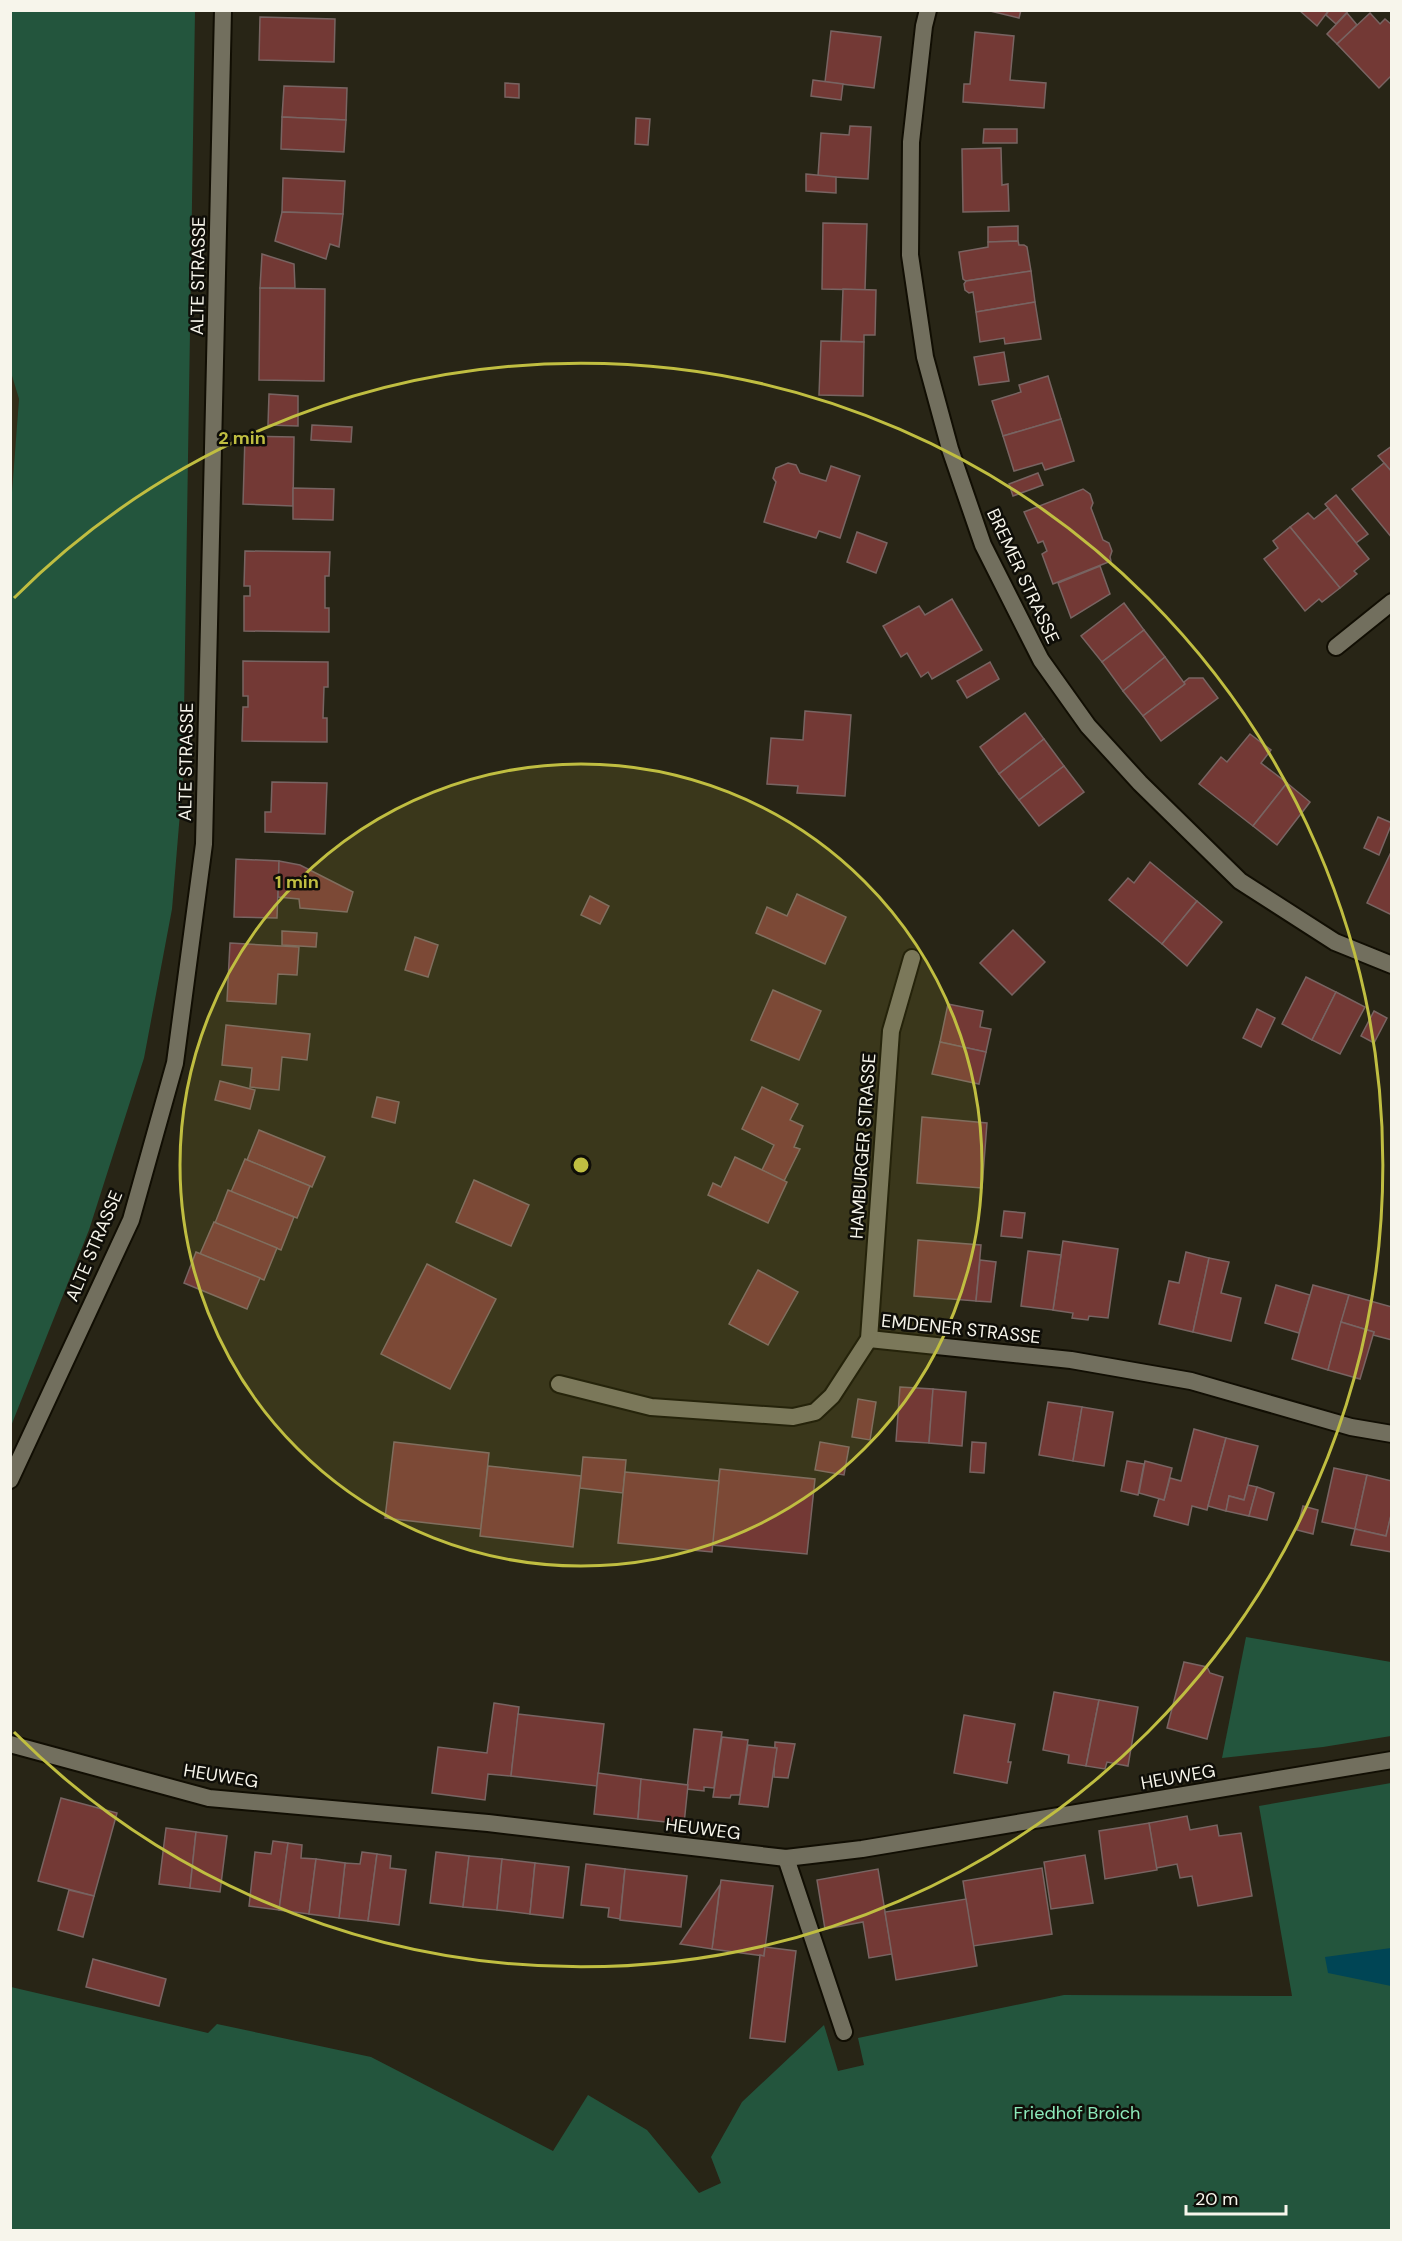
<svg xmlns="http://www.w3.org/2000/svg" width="1402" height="2241" viewBox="0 0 1402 2241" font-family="'DM Sans',sans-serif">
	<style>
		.built { fill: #332e19 }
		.green { fill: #23553d }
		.water { fill: #004555 }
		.building { fill: #733935; stroke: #786462; stroke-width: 1.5 }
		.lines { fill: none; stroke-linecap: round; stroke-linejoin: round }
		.service-casing { stroke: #110e03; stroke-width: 20 }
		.minor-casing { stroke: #110e03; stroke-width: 20 }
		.service { stroke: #726f5e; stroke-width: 16 }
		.minor { stroke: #726f5e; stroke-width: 16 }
		.ring { fill: none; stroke: #c0be41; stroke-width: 3 }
		.labels { text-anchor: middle; stroke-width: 5; stroke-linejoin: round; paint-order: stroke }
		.street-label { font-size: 18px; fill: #f7f5eb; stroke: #0f0e08 }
		.park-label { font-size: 18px; fill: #8debbb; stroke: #0f0e08 }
		.centre { fill: #c0be41; stroke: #0f0e08; stroke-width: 3 }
		.ring-label { font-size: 18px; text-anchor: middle; font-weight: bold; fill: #c0be41; stroke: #0f0e08; stroke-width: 5; stroke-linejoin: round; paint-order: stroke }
	</style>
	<rect width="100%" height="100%" fill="#282516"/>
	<polygon class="built" points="11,369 19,399 11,519"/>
	<g class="green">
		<polygon points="11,10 195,11 183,777 172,909 144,1058 89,1230 11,1426 10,519 19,399 10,369"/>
		<polygon points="1246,1637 1391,1662 1391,1736 1323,1747 1222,1758"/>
		<polygon points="1391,1783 1391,2230 11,2230 11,1987 208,2033 217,2024 371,2057 553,2151 588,2095 647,2130 699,2193 721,2183 711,2157 742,2102 824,2025 838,2071 864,2065 858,2038 1064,1995 1292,1996 1259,1806"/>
	</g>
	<polygon class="water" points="1391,1948 1391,1986 1328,1973 1325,1957"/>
	<g class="building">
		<polygon points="986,10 1021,10 1019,18"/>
		<polygon points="1299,10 1329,10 1317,26"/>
		<polygon points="1329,10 1349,10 1336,24 1326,15"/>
		<polygon points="1347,13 1357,25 1337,44 1327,34"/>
		<polygon points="1370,13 1380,24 1385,19 1392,25 1392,75 1379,88 1337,44"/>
		<polygon points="260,17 335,19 334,62 259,60"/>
		<polygon points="831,31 881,37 874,88 825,82"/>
		<polygon points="975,32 1014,36 1010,80 1046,83 1044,108 963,102 964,84 970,84"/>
		<polygon points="813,80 843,84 841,100 811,96"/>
		<polygon points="505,83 519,84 519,98 505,97"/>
		<polygon points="284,86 347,88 346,120 282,117"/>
		<polygon points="282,117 346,120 344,152 281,149"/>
		<polygon points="636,118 650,119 648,145 635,144"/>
		<polygon points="850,126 871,127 868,179 818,176 821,133 849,135"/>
		<polygon points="984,129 1017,129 1017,143 983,143"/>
		<polygon points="1001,148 1002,185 1008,184 1009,211 963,212 962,149"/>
		<polygon points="806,174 836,177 836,193 806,191"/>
		<polygon points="283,178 345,181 343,214 282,212"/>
		<polygon points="282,212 343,214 339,247 330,244 326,259 275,241"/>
		<polygon points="823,223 867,224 865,290 822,289"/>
		<polygon points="1018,226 1018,241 988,242 988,227"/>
		<polygon points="1018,241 1019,245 1024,245 1027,247 1031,271 966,281 963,279 959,252 988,247 988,242"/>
		<polygon points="262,254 294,264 295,288 260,288"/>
		<polygon points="1031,271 1035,302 976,312 973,292 969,293 965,290 964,284 966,281"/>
		<polygon points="260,288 325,289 324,381 259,380"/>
		<polygon points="843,289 876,290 875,335 864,335 864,342 841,341"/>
		<polygon points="1035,302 1041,339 1005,344 1004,338 980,342 976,312"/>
		<polygon points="821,341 864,342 863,396 819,395"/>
		<polygon points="1004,352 1009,381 979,385 974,357"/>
		<polygon points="1048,376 1061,419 1003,436 992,401 1021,392 1019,385"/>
		<polygon points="269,394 298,396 298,426 268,425"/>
		<polygon points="1061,419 1074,461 1045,470 1042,463 1014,471 1003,436"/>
		<polygon points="312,425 352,427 351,442 311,440"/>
		<polygon points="245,436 294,437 293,506 243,504"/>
		<polygon points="1392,446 1392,472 1378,456"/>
		<polygon points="788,463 796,465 800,473 826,481 831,466 860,476 840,538 819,531 816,538 764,522 776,482 773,478 776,468"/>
		<polygon points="1384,463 1392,472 1392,538 1352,489"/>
		<polygon points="1038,473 1043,485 1013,496 1009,484"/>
		<polygon points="293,488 334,489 333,520 293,519"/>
		<polygon points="1083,489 1090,494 1093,503 1091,508 1103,540 1109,543 1112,551 1110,557 1111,561 1053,584 1042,554 1047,551 1043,541 1038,543 1024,512"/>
		<polygon points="1336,495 1368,534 1356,543 1325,504"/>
		<polygon points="1328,508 1369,559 1354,571 1357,574 1340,588 1290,527 1308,513 1314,519"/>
		<polygon points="1290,527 1340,588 1322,602 1319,599 1305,611 1264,559 1278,548 1273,541"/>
		<polygon points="857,532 887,543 876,573 847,562"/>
		<polygon points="245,551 330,552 329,576 325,576 325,608 329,608 329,632 244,631 244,596 250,596 250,586 244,586"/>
		<polygon points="1100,566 1110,594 1071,618 1058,583"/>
		<polygon points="952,599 982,650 932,679 928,672 921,677 907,653 901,657 883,626 919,606 925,615"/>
		<polygon points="1124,603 1144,630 1102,662 1081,636"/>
		<polygon points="1144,630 1165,657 1123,691 1102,662"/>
		<polygon points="1165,657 1185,684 1143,716 1123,691"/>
		<polygon points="243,661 328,662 328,687 324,687 323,718 327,718 327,742 242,741 243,707 248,707 248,696 243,696"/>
		<polygon points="990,662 999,679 967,698 957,681"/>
		<polygon points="1189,678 1203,678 1218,698 1161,741 1143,716 1185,684 1184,682"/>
		<polygon points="805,711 851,715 845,796 797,793 798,786 767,784 771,738 803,740"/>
		<polygon points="1025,713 1044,739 999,774 980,747"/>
		<polygon points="1250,734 1271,750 1261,763 1287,783 1253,826 1199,784 1221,757 1227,762"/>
		<polygon points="1044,739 1064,766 1019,800 999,774"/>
		<polygon points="1064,766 1084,792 1039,826 1019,800"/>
		<polygon points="272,782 327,783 325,834 265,832 265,812 271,812"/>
		<polygon points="1287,783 1310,802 1277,845 1253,826"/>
		<polygon points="1378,817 1392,823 1379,855 1364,848"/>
		<polygon points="1392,850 1392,915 1367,903"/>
		<polygon points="236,859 279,861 277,918 234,917"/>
		<polygon points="279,861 300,865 353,892 347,912 300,908 299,899 278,897"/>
		<polygon points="1150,862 1197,901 1162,944 1109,900 1128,878 1134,883"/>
		<polygon points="797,894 846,917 825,964 756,933 767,907 787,916"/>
		<polygon points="590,896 609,906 600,924 581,915"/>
		<polygon points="1197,901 1222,922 1187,966 1162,944"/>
		<polygon points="1013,930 1045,962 1012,995 980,963"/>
		<polygon points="282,931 317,933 316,947 282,945"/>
		<polygon points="415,937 438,945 428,977 405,970"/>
		<polygon points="230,943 299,947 297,975 278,974 276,1004 227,1001"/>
		<polygon points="1306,977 1336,992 1312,1040 1282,1024"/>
		<polygon points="773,990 821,1011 799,1060 751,1040"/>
		<polygon points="1336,992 1365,1007 1340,1054 1312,1040"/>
		<polygon points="948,1004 983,1011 980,1027 991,1029 986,1052 940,1042"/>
		<polygon points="1257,1009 1275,1018 1261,1047 1243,1038"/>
		<polygon points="1374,1011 1387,1018 1374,1043 1361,1036"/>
		<polygon points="226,1025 310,1034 307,1060 282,1057 279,1090 250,1087 252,1068 222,1065"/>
		<polygon points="940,1042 986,1052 979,1084 932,1074"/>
		<polygon points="220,1081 255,1090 250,1109 215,1100"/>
		<polygon points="762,1087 798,1104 790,1120 803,1126 794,1147 800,1149 784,1181 762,1170 774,1145 742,1129"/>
		<polygon points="377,1097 399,1102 395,1123 372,1117"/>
		<polygon points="922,1117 987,1123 982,1188 917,1183"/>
		<polygon points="259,1130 325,1157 312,1187 247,1160"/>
		<polygon points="735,1157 787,1182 768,1223 708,1195 713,1183 721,1187"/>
		<polygon points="245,1159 310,1186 297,1218 231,1192"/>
		<polygon points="474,1180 529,1205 511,1246 456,1222"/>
		<polygon points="228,1190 294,1217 281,1250 215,1223"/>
		<polygon points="1004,1211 1025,1213 1022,1238 1001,1236"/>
		<polygon points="214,1222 277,1248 264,1280 200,1254"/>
		<polygon points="918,1240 981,1245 976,1301 914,1296"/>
		<polygon points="1063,1241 1118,1249 1108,1318 1089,1316 1088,1320 1072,1318 1073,1313 1053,1310"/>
		<polygon points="1028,1251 1061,1255 1053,1310 1021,1306"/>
		<polygon points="196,1252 260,1278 247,1309 184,1283"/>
		<polygon points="1186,1252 1209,1258 1193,1332 1159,1324 1169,1281 1179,1283"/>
		<polygon points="1209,1258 1229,1262 1221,1293 1241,1298 1231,1341 1193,1332"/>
		<polygon points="980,1260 996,1262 991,1302 976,1301"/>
		<polygon points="427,1264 496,1299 450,1389 381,1354"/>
		<polygon points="758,1270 798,1292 768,1345 729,1324"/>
		<polygon points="1276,1285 1310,1295 1299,1333 1265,1323"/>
		<polygon points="1313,1285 1349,1295 1328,1370 1292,1359"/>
		<polygon points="1349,1295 1392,1307 1392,1340 1373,1335 1374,1332 1341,1322"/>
		<polygon points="1341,1322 1374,1332 1360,1379 1328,1370"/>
		<polygon points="900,1387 933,1389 929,1443 896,1441"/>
		<polygon points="933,1389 966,1392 962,1446 929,1443"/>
		<polygon points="858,1399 876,1402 870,1440 852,1437"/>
		<polygon points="1048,1402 1082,1407 1073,1461 1039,1455"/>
		<polygon points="1082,1407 1113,1412 1104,1466 1073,1461"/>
		<polygon points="1194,1429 1226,1438 1207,1510 1192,1506 1188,1525 1154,1516 1159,1498 1164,1500 1170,1478 1181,1481"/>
		<polygon points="1226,1438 1258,1446 1244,1500 1229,1496 1226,1511 1208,1506"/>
		<polygon points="394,1442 489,1453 481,1529 385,1518"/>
		<polygon points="820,1442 849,1447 844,1475 815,1470"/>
		<polygon points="972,1442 986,1443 984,1473 970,1472"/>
		<polygon points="583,1457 626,1460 623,1493 580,1488"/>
		<polygon points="1127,1461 1144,1464 1138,1495 1121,1491"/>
		<polygon points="1145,1461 1172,1468 1164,1500 1139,1493"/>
		<polygon points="488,1466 581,1476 573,1547 480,1536"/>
		<polygon points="1334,1468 1367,1475 1355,1529 1322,1522"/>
		<polygon points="720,1469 815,1479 807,1554 712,1545"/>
		<polygon points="625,1472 719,1481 712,1552 618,1543"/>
		<polygon points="1367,1475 1392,1481 1392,1512 1386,1536 1355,1529"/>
		<polygon points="1248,1485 1257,1487 1249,1516 1226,1511 1229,1496 1244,1500"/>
		<polygon points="1257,1487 1274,1493 1267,1520 1249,1516"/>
		<polygon points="1303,1506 1318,1510 1313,1534 1297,1530"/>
		<polygon points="1391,1515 1392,1552 1351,1545 1355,1529 1386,1536"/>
		<polygon points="1184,1662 1207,1667 1210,1673 1223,1677 1207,1739 1167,1728"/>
		<polygon points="1054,1692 1099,1700 1086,1766 1068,1763 1069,1755 1043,1750"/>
		<polygon points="1099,1700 1138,1707 1128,1766 1107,1762 1105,1769 1086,1766"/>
		<polygon points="494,1703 519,1707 511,1776 488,1774 485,1800 432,1793 438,1747 487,1753"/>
		<polygon points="518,1714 604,1724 597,1786 511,1776"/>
		<polygon points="964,1715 1015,1724 1008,1762 1011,1762 1007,1783 954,1773"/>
		<polygon points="694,1729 722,1732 714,1788 704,1787 704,1791 687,1789"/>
		<polygon points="722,1737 748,1740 740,1795 731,1795 730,1798 713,1797"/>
		<polygon points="775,1742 795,1744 788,1778 774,1777"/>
		<polygon points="748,1745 777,1748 768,1807 739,1804"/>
		<polygon points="598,1773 641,1779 638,1819 594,1814"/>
		<polygon points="641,1779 688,1785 684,1824 638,1819"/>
		<polygon points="61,1798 117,1813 94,1896 38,1881"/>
		<polygon points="1187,1816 1190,1830 1217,1825 1219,1836 1241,1833 1252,1896 1198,1906 1192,1876 1180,1878 1177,1864 1156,1868 1149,1823"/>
		<polygon points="1149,1823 1157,1870 1105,1879 1099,1831"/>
		<polygon points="166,1828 196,1832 190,1888 159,1884"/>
		<polygon points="196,1832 227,1836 220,1892 190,1888"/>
		<polygon points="273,1841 288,1843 279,1910 249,1906 255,1852 271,1854"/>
		<polygon points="288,1843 302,1845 301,1858 316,1859 309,1914 279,1910"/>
		<polygon points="362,1852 377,1854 368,1921 339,1918 345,1863 360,1864"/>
		<polygon points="436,1852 469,1856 463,1907 430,1903"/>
		<polygon points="377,1854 391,1856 390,1868 406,1870 399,1925 368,1921"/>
		<polygon points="1085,1855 1093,1903 1051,1909 1044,1862"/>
		<polygon points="469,1856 502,1859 497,1910 463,1907"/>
		<polygon points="316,1859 345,1863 339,1918 309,1914"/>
		<polygon points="502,1859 535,1863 530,1914 497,1910"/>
		<polygon points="535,1863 569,1867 563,1918 530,1914"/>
		<polygon points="586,1864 625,1869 620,1919 608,1917 609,1908 581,1905"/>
		<polygon points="1042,1868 1052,1934 973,1946 963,1881"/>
		<polygon points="625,1869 687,1876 681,1927 620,1920"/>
		<polygon points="878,1869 892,1954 869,1958 863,1922 825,1929 817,1880"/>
		<polygon points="721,1880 773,1886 764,1956 712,1949"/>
		<polygon points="720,1885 712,1949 680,1944"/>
		<polygon points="69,1890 94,1896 83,1937 58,1930"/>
		<polygon points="966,1899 977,1966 896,1980 885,1912"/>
		<polygon points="765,1947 796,1951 785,2042 750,2038 760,1955 764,1956"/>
		<polygon points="93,1959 166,1979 159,2006 86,1987"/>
	</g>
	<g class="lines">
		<g class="service-casing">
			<polyline id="service" points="786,1858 844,2032"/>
		</g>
		<g class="minor-casing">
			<g id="minor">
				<polyline points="928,10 924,26 911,142 910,255 925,357 950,449 983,545 1041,660 1088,726 1140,783 1240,881 1335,942 1392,965"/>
				<polyline points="1336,647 1392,602"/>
				<polyline points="869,1339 1071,1360 1191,1381 1351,1427 1392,1434"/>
				<polyline points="559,1384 651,1407 793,1417 815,1412 832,1396 869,1339 891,1031 912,958"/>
				<polyline points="10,1480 131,1220 175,1063 204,844 223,10"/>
				<polyline points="10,1744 209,1798 488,1823 786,1858 862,1849 1392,1760"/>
			</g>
		</g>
		<use href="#service" class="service"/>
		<use href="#minor" class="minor"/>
	</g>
	<circle cx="581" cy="1165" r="401" fill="#c0be41" fill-opacity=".12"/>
	<g class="ring">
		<circle cx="581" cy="1165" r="401"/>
		<path d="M14 598A802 802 0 1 1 14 1732"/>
	</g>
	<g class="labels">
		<g class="street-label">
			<text transform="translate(198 276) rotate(-89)" y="6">ALTE STRASSE</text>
			<text transform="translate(1023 576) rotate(65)" y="6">BREMER STRASSE</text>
			<text transform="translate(186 762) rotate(-89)" y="6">ALTE STRASSE</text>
			<text transform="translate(863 1146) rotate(-86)" y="6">HAMBURGER STRASSE</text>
			<text transform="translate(94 1246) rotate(-67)" y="6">ALTE STRASSE</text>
			<text transform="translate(961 1329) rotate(6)" y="6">EMDENER STRASSE</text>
			<text transform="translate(221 1776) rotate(9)" y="6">HEUWEG</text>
			<text transform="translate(1178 1777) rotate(-10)" y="6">HEUWEG</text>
			<text transform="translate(703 1829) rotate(7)" y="6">HEUWEG</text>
		</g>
		<g class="park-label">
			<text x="1077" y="2119">Friedhof Broich</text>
		</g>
	</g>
	<circle cx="581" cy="1165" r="9" class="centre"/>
	<g class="ring-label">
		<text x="242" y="444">2 min</text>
		<text x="297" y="888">1 min</text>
	</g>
	<rect width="1402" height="2241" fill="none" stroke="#f7f5eb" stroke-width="24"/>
	<path d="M1186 2205v9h100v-9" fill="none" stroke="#f7f5eb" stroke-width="3"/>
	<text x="1195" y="2205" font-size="18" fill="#f7f5eb" stroke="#0f0e08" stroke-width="4.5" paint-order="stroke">20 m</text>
</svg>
